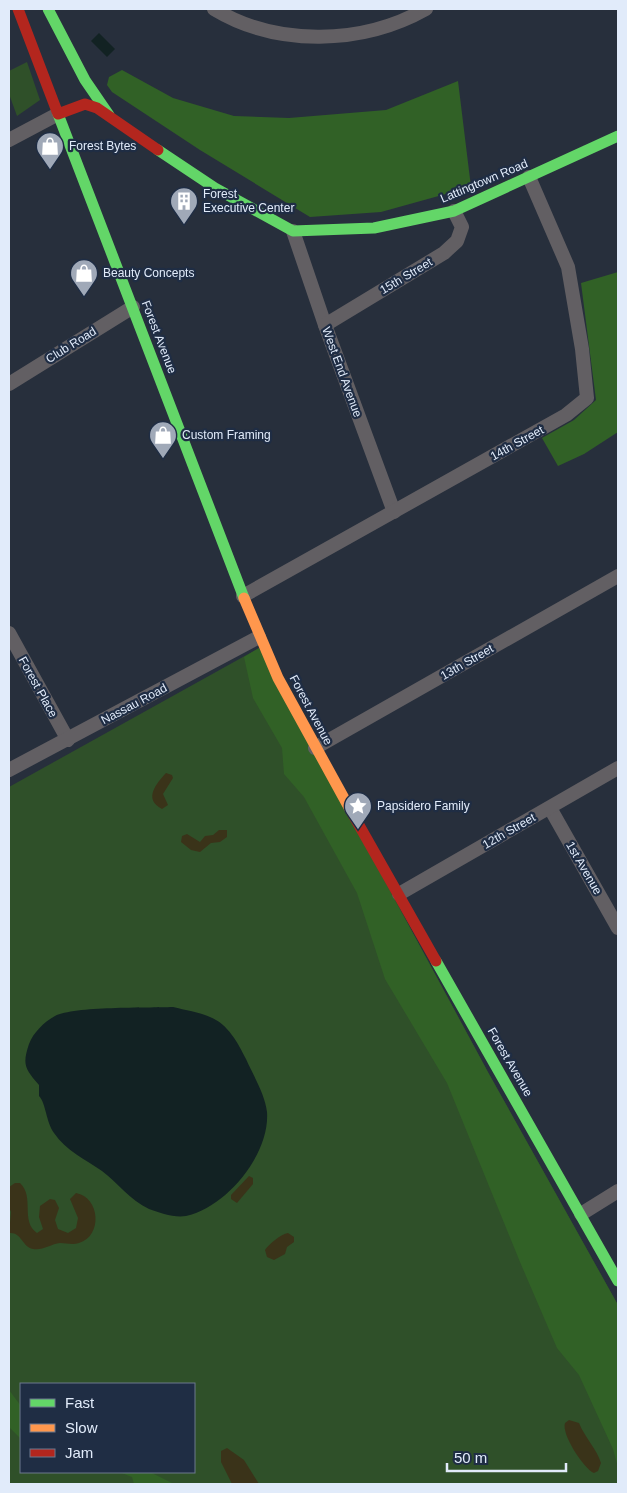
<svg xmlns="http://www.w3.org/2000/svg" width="627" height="1493" viewBox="0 0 627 1493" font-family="Arial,sans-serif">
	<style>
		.green { fill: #2f5029; fill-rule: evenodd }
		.forest { fill: #316126 }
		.sand { fill: #3a3319 }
		.water { fill: #122223 }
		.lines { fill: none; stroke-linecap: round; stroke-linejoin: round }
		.street { stroke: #625f63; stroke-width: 14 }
		.fast { stroke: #63d668; stroke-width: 11 }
		.slow { stroke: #ff974d; stroke-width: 11 }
		.jam { stroke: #b3261e; stroke-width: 11 }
		.labels { text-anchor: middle; stroke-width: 4.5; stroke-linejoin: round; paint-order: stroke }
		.poi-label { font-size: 12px; fill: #e1ebfa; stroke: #1f2d44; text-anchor: start }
		.street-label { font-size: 12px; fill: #e1ebfa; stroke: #1f2d44 }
	</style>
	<rect width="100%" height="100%" fill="#272f3c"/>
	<g class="green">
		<polygon points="27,62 40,100 17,116 9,94 9,71"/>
		<path d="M259,648L489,1074L618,1305V1484H9V787ZM21,1384H194V1472H21Z"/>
	</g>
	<g class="forest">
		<polygon points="122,70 173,98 234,116 289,118 386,110 458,81 471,187 381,212 310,217 200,150 112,92 107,85 109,77"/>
		<polygon points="618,272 618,432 584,454 558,466 542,438 574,420 596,400 581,283"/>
		<polygon points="259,648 489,1074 618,1305 618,1467 613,1449 579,1375 557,1348 520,1262 447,1083 385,979 357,893 304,797 284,774 282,748 253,698 244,657"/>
		<polygon points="9,1390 21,1406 21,1439 9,1427"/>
		<polygon points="119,1472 150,1472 174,1484 134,1484 132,1477"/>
	</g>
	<g class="sand">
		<path d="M166,773L172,775L173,778L163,794L168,805L162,809C143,799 156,784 166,773Z"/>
		<polygon points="219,830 227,830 227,837 220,842 211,843 200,852 191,850 181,842 182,836 187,834 200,842 205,836 213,835"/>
		<polygon points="249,1176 253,1178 253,1184 237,1203 231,1199 231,1195"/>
		<path d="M15,1183H20C35,1197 20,1221 37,1233L43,1229L39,1217L40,1206L50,1199L55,1200L59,1208L55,1220L58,1229L68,1233L76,1228L78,1218L70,1199L76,1193C100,1197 103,1236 79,1243C73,1245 66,1243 60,1243C51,1244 42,1251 33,1249C22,1247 22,1232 9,1233L11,1212L9,1207V1187Z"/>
		<path d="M288,1233L294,1237V1242L287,1247L285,1254L274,1260L267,1257L265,1250C269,1244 281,1234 288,1233Z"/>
		<path d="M569,1420L579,1423C585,1438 597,1449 601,1463L598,1471L594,1473C584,1469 561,1434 565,1423Z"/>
		<polygon points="227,1448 244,1460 259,1484 232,1484 221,1462 221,1451"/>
	</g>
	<g class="water">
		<polygon points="99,33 115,49 107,57 91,41"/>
		<path d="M173,1007C185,1010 199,1012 210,1017C228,1024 238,1043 246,1059C253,1075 265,1094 267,1112C270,1154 227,1207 186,1216C174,1218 160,1213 149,1209C130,1200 118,1183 102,1171C85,1159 66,1151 54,1133C46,1122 46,1103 39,1096V1085C25,1069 22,1065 29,1044C33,1033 44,1022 55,1016C74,1006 147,1008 173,1007Z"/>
	</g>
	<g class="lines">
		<g class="street">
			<path d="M214,9C277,47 362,45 426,9"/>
			<polyline points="9,140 58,114"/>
			<polyline points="293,231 325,325 394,512"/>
			<polyline points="325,325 444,253 457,241 462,227 454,211"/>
			<polyline points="9,384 133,307"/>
			<polyline points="243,596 566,415 587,398 582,349 568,267 529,177"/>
			<polyline points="9,633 68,740"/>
			<polyline points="315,748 618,576"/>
			<polyline points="9,770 259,637"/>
			<polyline points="550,808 618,928"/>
			<polyline points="399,894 618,768"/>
			<polyline points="581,1214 618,1191"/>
		</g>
		<g class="fast">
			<polyline points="48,9 85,80 109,115"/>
			<polyline points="58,114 244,598"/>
			<polyline points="158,150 215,188 293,231 374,228 454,211 618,136"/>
			<polyline points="436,961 618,1281"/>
		</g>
		<polyline class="slow" points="244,598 278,678 351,811"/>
		<g class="jam">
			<polyline points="18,9 58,114 85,104 97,108 158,150"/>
			<polyline points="351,811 436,961"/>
		</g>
	</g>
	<defs>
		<g id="shop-pin" transform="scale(1.4375)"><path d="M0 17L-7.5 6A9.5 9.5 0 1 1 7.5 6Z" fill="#a0a9b8" stroke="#1f2d44"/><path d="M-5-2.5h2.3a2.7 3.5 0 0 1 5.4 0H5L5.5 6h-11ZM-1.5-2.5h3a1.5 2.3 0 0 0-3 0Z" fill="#fff"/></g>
		<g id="building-pin" transform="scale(1.4375)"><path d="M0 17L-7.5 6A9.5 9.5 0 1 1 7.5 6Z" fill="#a0a9b8" stroke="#1f2d44"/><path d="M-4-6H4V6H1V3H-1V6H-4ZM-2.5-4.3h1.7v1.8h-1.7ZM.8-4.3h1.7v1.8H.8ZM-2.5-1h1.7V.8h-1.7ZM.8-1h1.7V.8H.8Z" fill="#fff"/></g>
		<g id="sight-pin" transform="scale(1.4375)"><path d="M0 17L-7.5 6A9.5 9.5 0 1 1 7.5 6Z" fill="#a0a9b8" stroke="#1f2d44"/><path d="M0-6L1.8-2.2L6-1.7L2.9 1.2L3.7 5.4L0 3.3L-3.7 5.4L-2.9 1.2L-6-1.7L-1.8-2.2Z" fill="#fff"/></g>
	</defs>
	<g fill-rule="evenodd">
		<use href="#shop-pin" x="50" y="146"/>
		<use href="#building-pin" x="184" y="201"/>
		<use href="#shop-pin" x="84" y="273"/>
		<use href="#shop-pin" x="163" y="435"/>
		<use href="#sight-pin" x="358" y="806"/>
	</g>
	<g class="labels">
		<g class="poi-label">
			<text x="69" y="150">Forest Bytes</text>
			<text x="203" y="198">Forest<tspan x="203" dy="14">Executive Center</tspan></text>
			<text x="103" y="277">Beauty Concepts</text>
			<text x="182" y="439">Custom Framing</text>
			<text x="377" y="810">Papsidero Family</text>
		</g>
		<g class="street-label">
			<text transform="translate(484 181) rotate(-23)" y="4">Lattingtown Road</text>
			<text transform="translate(406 276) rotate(-31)" y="4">15th Street</text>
			<text transform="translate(159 337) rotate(69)" y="4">Forest Avenue</text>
			<text transform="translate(71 345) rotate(-32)" y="4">Club Road</text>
			<text transform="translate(342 372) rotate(70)" y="4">West End Avenue</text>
			<text transform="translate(517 443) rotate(-29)" y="4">14th Street</text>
			<text transform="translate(467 662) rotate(-30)" y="4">13th Street</text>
			<text transform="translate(38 687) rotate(61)" y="4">Forest Place</text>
			<text transform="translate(134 704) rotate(-28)" y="4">Nassau Road</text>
			<text transform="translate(311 710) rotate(62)" y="4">Forest Avenue</text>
			<text transform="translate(509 831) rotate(-30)" y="4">12th Street</text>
			<text transform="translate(584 868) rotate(60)" y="4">1st Avenue</text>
			<text transform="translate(510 1062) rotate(60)" y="4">Forest Avenue</text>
		</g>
	</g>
	<rect width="627" height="1493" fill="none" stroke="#e1ebfa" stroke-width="20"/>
	<rect x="20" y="1383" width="175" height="90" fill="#1f2d44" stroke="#6d798d"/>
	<rect x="30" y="1399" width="25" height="8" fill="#63d668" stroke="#6d798d"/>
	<text x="65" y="1408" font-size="15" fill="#e1ebfa">Fast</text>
	<rect x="30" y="1424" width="25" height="8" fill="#ff974d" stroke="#6d798d"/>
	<text x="65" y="1433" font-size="15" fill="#e1ebfa">Slow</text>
	<rect x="30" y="1449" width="25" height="8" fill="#b3261e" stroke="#6d798d"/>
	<text x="65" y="1458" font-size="15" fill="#e1ebfa">Jam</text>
	<path d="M447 1463v8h119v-8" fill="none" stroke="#e1ebfa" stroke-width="2.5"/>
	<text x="454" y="1463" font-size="15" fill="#e1ebfa" stroke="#1f2d44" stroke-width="4" paint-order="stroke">50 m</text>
</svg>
